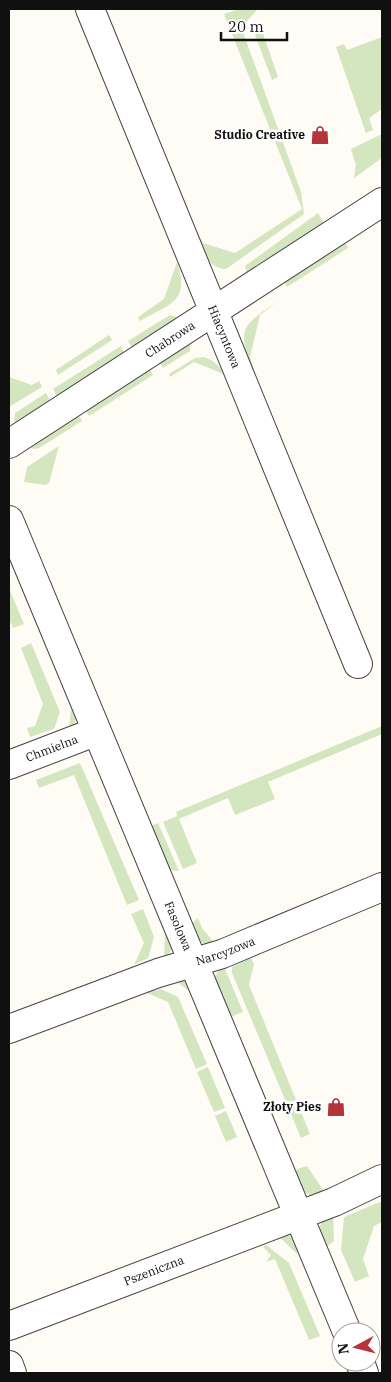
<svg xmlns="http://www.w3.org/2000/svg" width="391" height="1382" viewBox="0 0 391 1382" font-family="'IBM Plex Serif',serif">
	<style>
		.green { fill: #d4e6bf }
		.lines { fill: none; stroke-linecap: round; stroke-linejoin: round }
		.minor-casing { stroke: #434343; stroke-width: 30 }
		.minor { stroke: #fff; stroke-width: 28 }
		.labels { text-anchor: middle; stroke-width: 5; stroke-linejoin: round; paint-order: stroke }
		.poi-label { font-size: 12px; font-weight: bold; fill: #101010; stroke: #fff; text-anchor: end }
		.street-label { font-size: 12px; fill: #101010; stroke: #fff }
	</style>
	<rect width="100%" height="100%" fill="#fefcf4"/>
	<g class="green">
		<path d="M239,9H258L246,22L244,35L301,192L304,214L226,269C205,269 200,242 194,226L203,243L235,253L302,209L224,14Z"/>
		<polygon points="260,25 278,77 272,80 255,35 256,30"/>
		<polygon points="382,37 382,109 369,118 373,130 366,133 336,47 344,44 347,50"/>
		<polygon points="382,134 382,158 354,178 356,165 351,149"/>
		<polygon points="318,213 325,224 247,274 245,266"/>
		<polygon points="345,242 348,248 287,287 283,279"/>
		<path d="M177,262C190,302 171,303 140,321L138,317L164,299Z"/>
		<path d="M277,302L260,315L250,357L255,375C238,332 237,328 277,302Z"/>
		<polygon points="170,315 176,317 177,321 133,349 128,341"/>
		<polygon points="109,335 112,340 58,375 56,370"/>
		<polygon points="187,344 190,344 190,351 163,368 159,361"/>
		<polygon points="121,346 125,354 58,398 53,389"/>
		<path d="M204,357C216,361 223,369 228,381L224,374L194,362L170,377L169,374L195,358Z"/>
		<polygon points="150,369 153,375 89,416 84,408"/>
		<polygon points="9,377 32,385 39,381 42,387 9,407"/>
		<polygon points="46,393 51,402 14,426 15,413"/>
		<polygon points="77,413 82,421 39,448 34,449 25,446"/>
		<polygon points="59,446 49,483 46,485 24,482 27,467"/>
		<polygon points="9,588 24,624 13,628 9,619"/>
		<polygon points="42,638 49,640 78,713 74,725 69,730 71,707"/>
		<polygon points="31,643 60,712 54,729 30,737 27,728 35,726 43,704 21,648"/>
		<polygon points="382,726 382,734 268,782 275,799 235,815 228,798 179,819 197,863 183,869 163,822 177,816 176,812"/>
		<polygon points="80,763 139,900 127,905 74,775 39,788 36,780"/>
		<polygon points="158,823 179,871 167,870 151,831 153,825"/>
		<polygon points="153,905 160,907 173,945 171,951 164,959 165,934"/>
		<polygon points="143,909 154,937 148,958 134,965 144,943 131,914"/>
		<path d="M198,918L202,928L216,945C201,946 196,938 190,925Z"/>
		<polygon points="251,958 254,964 249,985 310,1134 301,1138 232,973 232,967"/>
		<polygon points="223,964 243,1012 228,1018 214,978"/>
		<polygon points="172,978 184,979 189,982 252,1130 249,1135 189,991"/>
		<polygon points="154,988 155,991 161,989 178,997 207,1064 196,1069 168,1002 147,993 142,994"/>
		<polygon points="208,1067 225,1108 214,1112 197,1072"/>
		<polygon points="226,1111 237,1137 226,1142 215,1116"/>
		<polygon points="307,1166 326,1194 311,1196 300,1189 294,1174 297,1169"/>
		<polygon points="380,1202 382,1204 382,1222 374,1226 363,1259 369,1276 355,1282 341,1250 344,1217"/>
		<path d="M333,1214L334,1241L324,1249C319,1230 314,1225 333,1214Z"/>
		<polygon points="284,1233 296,1239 303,1256 295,1252 276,1234"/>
		<polygon points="266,1245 289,1263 320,1336 309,1340 275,1259 266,1262 271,1255 263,1247"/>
	</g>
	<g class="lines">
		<g class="minor-casing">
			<g id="minor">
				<path id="s1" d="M90,9L358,664"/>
				<path id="s2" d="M9,444L382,202"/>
				<path id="s3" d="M9,520L347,1332"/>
				<path id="s4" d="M9,765L95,732"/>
				<path id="s5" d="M9,1029L158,973L222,954L382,887"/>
				<path id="s6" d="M9,1326L334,1202L382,1179"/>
				<polyline points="360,1362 364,1373"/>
				<polyline points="9,1365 12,1373"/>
			</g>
		</g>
		<use href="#minor" class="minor"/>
	</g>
	<defs>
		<g id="shop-bare" transform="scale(1.5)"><path d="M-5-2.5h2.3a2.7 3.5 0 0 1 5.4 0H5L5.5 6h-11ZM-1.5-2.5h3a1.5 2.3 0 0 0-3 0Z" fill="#b4343c" stroke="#fff" stroke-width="2.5" paint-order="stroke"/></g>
	</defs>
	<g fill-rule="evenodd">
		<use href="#shop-bare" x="320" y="135"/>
		<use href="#shop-bare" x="336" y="1107"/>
	</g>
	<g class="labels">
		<g class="poi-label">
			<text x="305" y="139">Studio Creative</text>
			<text x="321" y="1111">Złoty Pies</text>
		</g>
		<g class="street-label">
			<text dy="4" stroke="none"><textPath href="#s1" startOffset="354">Hiacyntowa</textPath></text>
			<text dy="4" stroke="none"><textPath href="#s2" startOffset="192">Chabrowa</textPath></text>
			<text dy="4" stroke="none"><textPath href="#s4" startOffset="46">Chmielna</textPath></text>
			<text dy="4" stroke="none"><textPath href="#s3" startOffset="440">Fasolowa</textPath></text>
			<text dy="4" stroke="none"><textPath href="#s5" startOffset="230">Narcyzowa</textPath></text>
			<text dy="4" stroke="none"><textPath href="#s6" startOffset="155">Pszeniczna</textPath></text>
		</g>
	</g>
	<rect width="391" height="1382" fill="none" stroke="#101010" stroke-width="20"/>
	<g transform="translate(356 1347) rotate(263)"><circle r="24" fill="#ffffff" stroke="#9f9f9f"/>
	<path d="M0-4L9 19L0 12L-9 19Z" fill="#b4343c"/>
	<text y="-8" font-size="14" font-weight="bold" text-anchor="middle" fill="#101010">N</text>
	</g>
	<path d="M221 32v8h66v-8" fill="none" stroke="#101010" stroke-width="2.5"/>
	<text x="228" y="32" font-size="15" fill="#101010" stroke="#ffffff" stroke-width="4" paint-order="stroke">20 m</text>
</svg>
